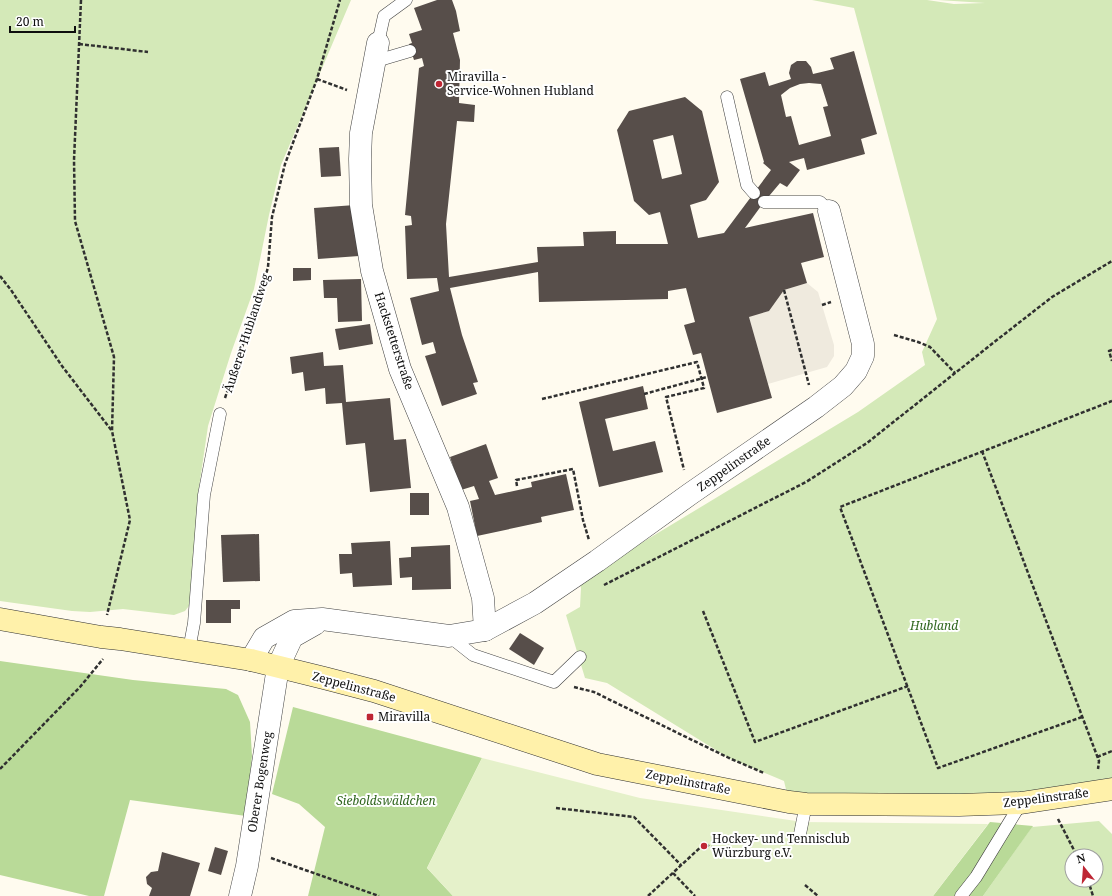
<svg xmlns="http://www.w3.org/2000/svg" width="1112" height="896" viewBox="0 0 1112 896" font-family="'Noto Serif',serif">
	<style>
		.green { fill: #d4e9b8; fill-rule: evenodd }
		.forest { fill: #b9da98 }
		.pitch { fill: #e5f1ca }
		.plaza { fill: #efeade }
		.building { fill: #574e4a; fill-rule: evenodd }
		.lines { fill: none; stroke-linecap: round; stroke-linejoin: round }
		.lane-casing { stroke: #414141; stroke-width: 13 }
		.street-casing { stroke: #414141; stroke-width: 23 }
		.secondary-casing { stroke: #303030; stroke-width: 23 }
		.path { stroke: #303030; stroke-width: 2.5; stroke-dasharray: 4 2; stroke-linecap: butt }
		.lane { stroke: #fff; stroke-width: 12 }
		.street { stroke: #fff; stroke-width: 22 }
		.secondary { stroke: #fff1aa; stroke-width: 22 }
		.path-bridge { stroke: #303030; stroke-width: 2.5; stroke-dasharray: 4 2; stroke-linecap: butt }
		.poi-dot { fill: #be2634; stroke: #fff; stroke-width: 1.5 }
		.labels { text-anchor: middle; stroke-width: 4; stroke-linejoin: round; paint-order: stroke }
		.poi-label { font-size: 12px; fill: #0e0e0e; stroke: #fff; text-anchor: start }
		.street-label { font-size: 12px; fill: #0e0e0e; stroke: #fff }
		.park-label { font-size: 12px; font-style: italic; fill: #30661e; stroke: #fff }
	</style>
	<rect width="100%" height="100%" fill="#fffbef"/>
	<g class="green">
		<polygon points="0,0 351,0 281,165 269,215 254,289 231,353 208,426 197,501 198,585 192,602 185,611 174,615 123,609 90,612 72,611 0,601"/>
		<polygon points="812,0 927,0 954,4 985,3 938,0 1112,0 1112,790 789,802 784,781 729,758 607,683 585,678 566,615 580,607 581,588 580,585 638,545 858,412 925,365 922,352 937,319 854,8"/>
		<path d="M1099,821L1112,834V896H983L1032,827ZM1072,856H1096V880H1072Z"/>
	</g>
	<g class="forest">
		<polygon points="0,661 133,680 226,689 238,695 250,722 252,756 246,816 130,800 104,896 89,896 0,875"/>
		<polygon points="293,707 482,758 427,868 453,896 308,896 325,827 299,804 272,794"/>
		<polygon points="990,822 1033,826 983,896 933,896"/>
	</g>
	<polygon class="pitch" points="482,758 640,798 803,822 988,824 933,896 453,896 427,868"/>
	<polygon class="plaza" points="807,283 818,292 834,345 834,356 827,367 768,384 749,317 784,290"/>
	<g class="building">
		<path d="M437,0H452L456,11L460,31L453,33L460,60L459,103L475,105L474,122L457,121L446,224L449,277L538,262L537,247L584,246L583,232L616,231V244H668L660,212L649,215L634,201L617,130L629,111L685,97L702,111L719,182L706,200L690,205L698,238L724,233L771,170L763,163L764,162L740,79L765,72L769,86L791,79L789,73L791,65L797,61H806L811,67L813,74L834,69L830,58L854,51L877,134L861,139L865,154L807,170L804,158L789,162L800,170L787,187L780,183L764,202L745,228L813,213L824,257L801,263L807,283L784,290L769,311L749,317L772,398L717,413L701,353L693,355L684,325L695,322L686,288L668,291V299L539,302L538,272L450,288L462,335L478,382L473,383L477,394L442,406L425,356L436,353L433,342L422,345L410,298L439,291L437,278L407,279L405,226L412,225L411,216L405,215L419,68L424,66L422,58L414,60L409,44L412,43L409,34L422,30L414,8ZM809,83L821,84L828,106L823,107L831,136L799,145L791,116L786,117L781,95L790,88L800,84ZM673,135L682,174L662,179L653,140Z"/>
		<polygon points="339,147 341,176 321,177 319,148"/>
		<polygon points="355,205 359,256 318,259 314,208"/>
		<polygon points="293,268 311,268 311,280 293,281"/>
		<polygon points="361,279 362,321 338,322 337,298 324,298 323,280"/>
		<polygon points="370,324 373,344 339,350 335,329"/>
		<polygon points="323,352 324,366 343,365 346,402 390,398 394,440 406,439 411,488 370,492 365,443 346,445 342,403 326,404 325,388 305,391 303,372 292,374 290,357"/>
		<polygon points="643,386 648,409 605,419 613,451 655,441 663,472 599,487 579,402"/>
		<polygon points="486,444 498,478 489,481 495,495 532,487 531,482 566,474 574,510 541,517 542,522 477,536 470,501 479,499 474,486 461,490 450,457"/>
		<rect x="410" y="493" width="19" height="22"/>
		<polygon points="259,534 260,581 223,582 221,535"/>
		<polygon points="390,541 392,585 353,587 352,573 340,574 339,554 352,554 351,543"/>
		<polygon points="450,545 451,589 412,590 412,577 400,578 399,558 411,557 411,547"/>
		<polygon points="206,600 240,600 240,609 231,609 231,623 206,623"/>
		<polygon points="520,633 544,648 534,665 509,649"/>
		<polygon points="215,847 228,851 221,875 208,871"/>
		<polygon points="162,852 200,863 190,896 149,896 152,888 147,884 146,877 151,872 158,871"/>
	</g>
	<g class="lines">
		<g class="lane-casing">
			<g id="lane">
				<polyline points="378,43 384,16 406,0"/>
				<polyline points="375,58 383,59 410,51"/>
				<polyline points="727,97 747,185 754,193"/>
				<polyline points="764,202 820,202 829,211"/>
				<polyline points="449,636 473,655 554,682 580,657"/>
				<polyline points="189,650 194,623 204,495 220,414"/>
				<polyline points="800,834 806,804"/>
				<polyline points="961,896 976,877 1021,803"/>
			</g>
		</g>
		<g class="street-casing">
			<g id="street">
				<polyline points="378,43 361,133 360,159 361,205 372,271 400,369 458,507 483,598 485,630"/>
				<polyline points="251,660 264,638 294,621 322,619 449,636 485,630 535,603 597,561 690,494 816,407 843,386 856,371 863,356 863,344 829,211"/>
				<polyline points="240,896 247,866 278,667 292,637 315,624"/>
			</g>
		</g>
		<g class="secondary-casing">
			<polyline id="secondary" points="0,619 101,637 120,639 251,660 324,678 374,691 597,764 789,802 806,804 959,805 1021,803 1112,789"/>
		</g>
		<g class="path">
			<polyline points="81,0 74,160 75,221 114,357 112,431 130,520 107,615"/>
			<polyline points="79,44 148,52"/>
			<polyline points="317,79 347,90"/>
			<polyline points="0,276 11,290 62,366 112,431"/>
			<polyline points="784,290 809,385"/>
			<polyline points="822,305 831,302"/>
			<polyline points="894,335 918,342 930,347 955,373"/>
			<polyline points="1112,350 1109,351 1112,361"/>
			<polyline points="225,398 264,282 268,267 272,217 285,164 317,79 340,0"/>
			<polyline points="542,399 697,362 704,388 666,397 684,470"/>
			<polyline points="982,451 1099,761 1098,769"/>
			<polyline points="517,486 516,480 573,469 583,520 589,540"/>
			<polyline points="604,585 806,482 867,443 993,343 1052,297 1112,261"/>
			<polyline points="703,611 755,742 908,686"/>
			<polyline points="574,687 594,692 729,758 764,773"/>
			<polyline points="1082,717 938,768 840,507 1112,401"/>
			<polyline points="1097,757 1112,751"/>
			<polyline points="0,769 80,687 103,659"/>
			<polyline points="556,808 634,817 681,865"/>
			<polyline points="1058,819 1077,856"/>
			<polyline points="271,858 379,896"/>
			<polyline points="673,873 695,896"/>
			<polyline points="1088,880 1093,896"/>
			<polyline points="805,885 818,896"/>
			<polyline points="648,896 704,844 733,856"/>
		</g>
		<use href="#lane" class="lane"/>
		<use href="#street" class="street"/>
		<use href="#secondary" class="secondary"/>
		<polyline class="path-bridge" points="644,394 707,377"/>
	</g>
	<g class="poi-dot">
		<circle cx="439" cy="84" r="4"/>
		<rect x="366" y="713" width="8" height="8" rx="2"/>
		<circle cx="704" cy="846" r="4"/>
	</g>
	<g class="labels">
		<g class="poi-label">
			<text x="447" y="81">Miravilla -<tspan x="447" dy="14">Service-Wohnen Hubland</tspan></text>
			<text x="378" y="721">Miravilla</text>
			<text x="712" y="843">Hockey- und Tennisclub<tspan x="712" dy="14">Würzburg e.V.</tspan></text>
		</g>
		<g class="street-label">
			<text transform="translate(247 333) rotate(-72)" y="4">Äußerer Hublandweg</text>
			<text transform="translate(394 341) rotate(72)" y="4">Hackstetterstraße</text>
			<text transform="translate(734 464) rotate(-35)" y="4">Zeppelinstraße</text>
			<text transform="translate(354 687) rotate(15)" y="4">Zeppelinstraße</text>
			<text transform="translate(260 782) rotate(-81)" y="4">Oberer Bogenweg</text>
			<text transform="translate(688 782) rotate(11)" y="4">Zeppelinstraße</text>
			<text transform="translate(1046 798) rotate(-7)" y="4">Zeppelinstraße</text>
		</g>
		<g class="park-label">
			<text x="934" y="630">Hubland</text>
			<text x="386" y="805">Sieboldswäldchen</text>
		</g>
	</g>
	<g transform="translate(1084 868) rotate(343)"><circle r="19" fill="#ffffff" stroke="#9f9f9f"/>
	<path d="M0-3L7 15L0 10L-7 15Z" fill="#be2634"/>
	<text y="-6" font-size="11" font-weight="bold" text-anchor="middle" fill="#0e0e0e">N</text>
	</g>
	<path d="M10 26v6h65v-6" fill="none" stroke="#0e0e0e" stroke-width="2"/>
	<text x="16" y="26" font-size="12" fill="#0e0e0e" stroke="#ffffff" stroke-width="3" paint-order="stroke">20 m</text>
</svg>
